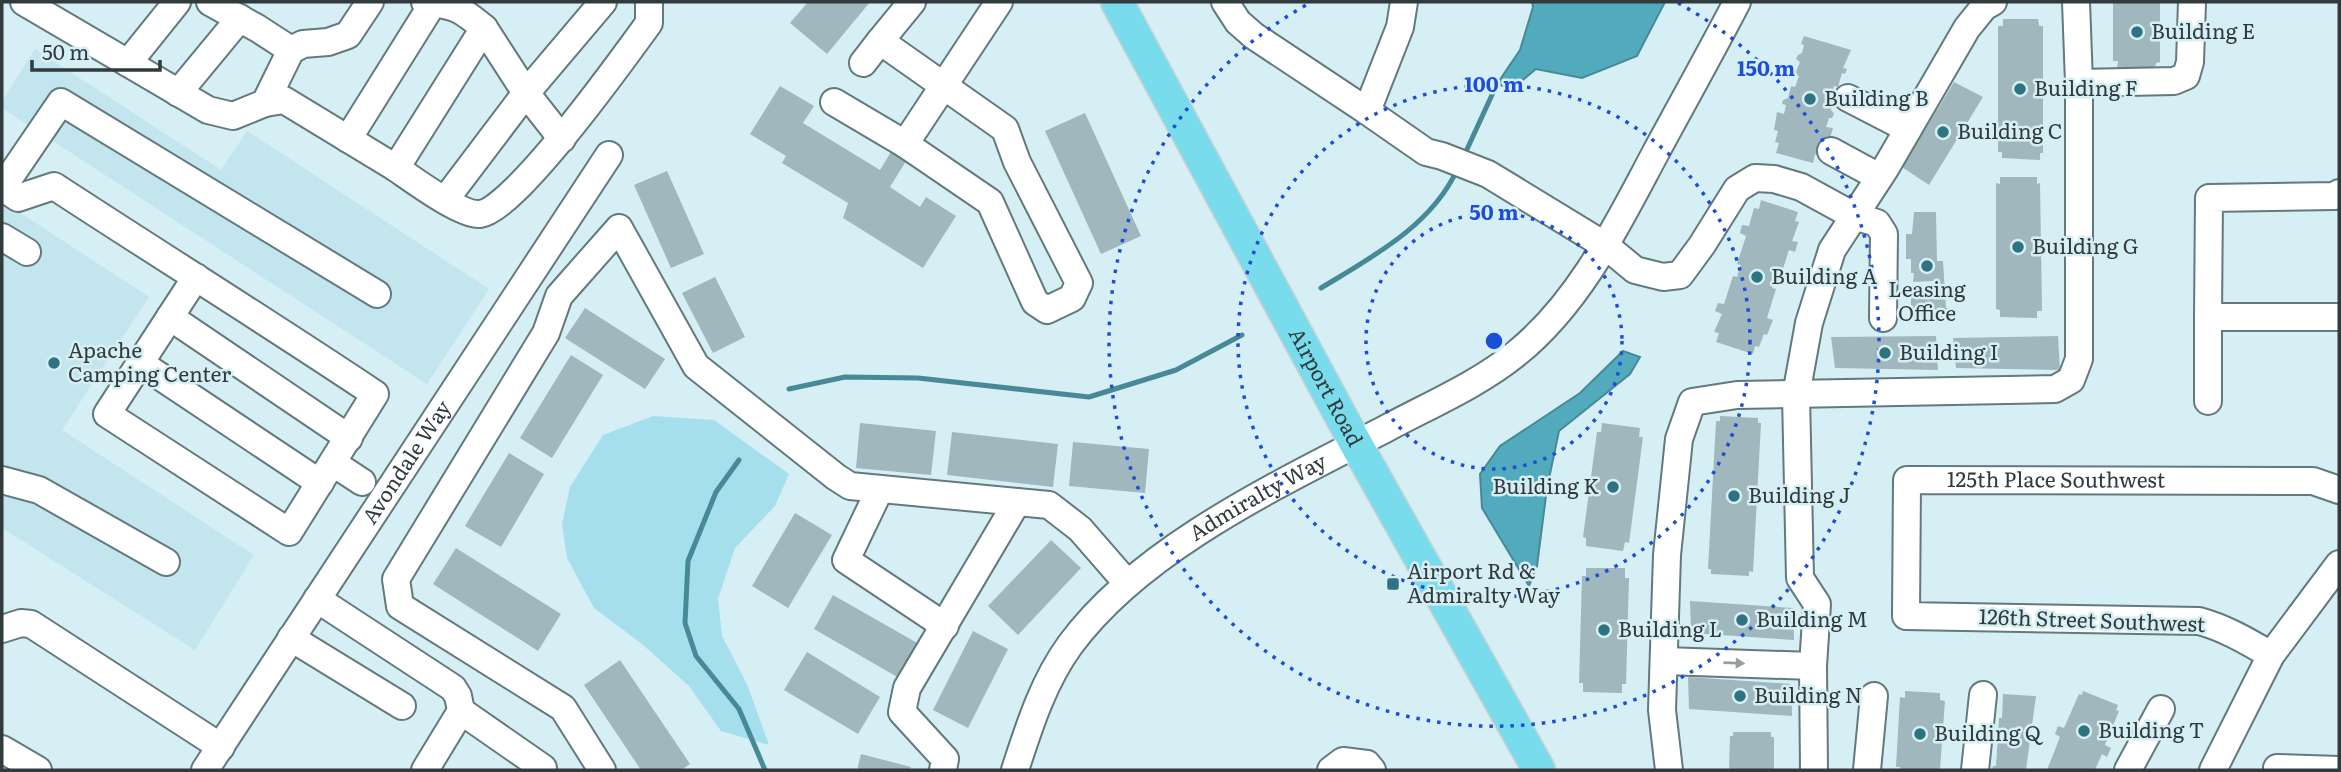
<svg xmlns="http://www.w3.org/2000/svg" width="2341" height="772" viewBox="0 0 2341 772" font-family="Literata,serif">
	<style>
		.built { fill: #c3e5ed }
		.green { fill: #a5dfec }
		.water { fill: #52aabd; stroke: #488997; stroke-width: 2 }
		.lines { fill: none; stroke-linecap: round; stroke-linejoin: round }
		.stream { stroke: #488997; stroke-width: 5 }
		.building { fill: #9fb7bd }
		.minor-casing { stroke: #62797e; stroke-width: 30 }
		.major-casing { stroke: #ced0d0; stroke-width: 35 }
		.minor { stroke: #fff; stroke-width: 26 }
		.major { stroke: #78dced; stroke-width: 32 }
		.oneway { fill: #989d9e }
		.ring { fill: none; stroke: #1d4ed8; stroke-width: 3.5; stroke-dasharray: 3.5 7 }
		.poi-dot { fill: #2e7381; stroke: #d6eff5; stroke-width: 2.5 }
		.labels { text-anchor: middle; stroke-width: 5; stroke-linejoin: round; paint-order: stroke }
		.poi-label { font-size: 21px; fill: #313b3d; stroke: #d6eff5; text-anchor: start }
		.street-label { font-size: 21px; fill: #313b3d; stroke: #d6eff5 }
		.centre { fill: #1d4ed8; stroke: #d6eff5; stroke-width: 3.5 }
		.ring-label { font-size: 21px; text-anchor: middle; font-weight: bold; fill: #1d4ed8; stroke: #d6eff5; stroke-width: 5; stroke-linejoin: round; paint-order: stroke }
	</style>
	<rect width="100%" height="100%" fill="#d6eff5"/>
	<g class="built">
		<polygon points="35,49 221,170 247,131 489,289 427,384 2,108 2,101"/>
		<polygon points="2,201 149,297 62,430 254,555 195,650 2,528"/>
	</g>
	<polygon class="green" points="653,416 714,420 789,474 775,506 735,548 718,599 722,636 747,684 769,745 721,731 689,686 642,644 594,608 567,558 562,524 570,487 603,435"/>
	<g class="water">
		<polygon points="1532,2 1665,2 1637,56 1582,78 1536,69 1512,89 1497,84 1520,50 1533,7"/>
		<polygon points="1623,351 1640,357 1630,374 1559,431 1547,488 1537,566 1529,586 1482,508 1480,474 1500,446 1580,393"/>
	</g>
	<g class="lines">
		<g class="stream">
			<polyline points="1463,158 1497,84"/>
			<path d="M1321,288C1372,257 1431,226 1457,170"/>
			<polyline points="789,389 845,377 918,378 1089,397 1176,370 1242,335"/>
			<polyline points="739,460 716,492 688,561 685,623 696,656 739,709 765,770"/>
		</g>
	</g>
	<g class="building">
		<polygon points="808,2 870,2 827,54 790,23"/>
		<polygon points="2113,2 2160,2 2160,62 2156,63 2155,71 2117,70 2118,61 2113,61"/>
		<polygon points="2003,19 2038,19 2039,26 2043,26 2043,153 2040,153 2040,160 2002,158 2002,152 1998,152 1998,26 2003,26"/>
		<polygon points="1804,36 1851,50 1843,68 1847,69 1845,74 1842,73 1838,87 1834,86 1831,97 1834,98 1831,110 1834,114 1832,118 1829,118 1826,127 1833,128 1830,138 1828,138 1819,156 1815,154 1813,163 1776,153 1779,143 1775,142 1778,131 1774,130 1777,112 1784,114 1786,105 1782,104 1783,100 1788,98 1791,86 1795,87 1799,76 1795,74 1800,62 1796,59 1798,55 1802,53 1804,45 1801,44"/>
		<polygon points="1954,82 1983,97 1929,185 1902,167"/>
		<polygon points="780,86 814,106 803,123 880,170 891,152 906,161 890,187 920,207 926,197 956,216 923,268 843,218 848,203 782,163 786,156 750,134"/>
		<polygon points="1085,113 1141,236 1101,254 1045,131"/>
		<polygon points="667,171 704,254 671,268 634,185"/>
		<polygon points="2000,177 2037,177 2037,184 2040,183 2042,311 2037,311 2037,318 2000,317 2000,310 1996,309 1996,183 2000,184"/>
		<polygon points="1761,200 1798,212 1795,221 1799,222 1792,241 1798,242 1795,252 1789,250 1780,278 1777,277 1772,288 1776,289 1767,318 1773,320 1767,335 1764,334 1759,347 1755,346 1753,354 1716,342 1719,333 1714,332 1722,314 1715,311 1718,303 1724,304 1733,276 1737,277 1741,265 1737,264 1746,236 1740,233 1742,225 1749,226 1754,208 1759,209"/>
		<polygon points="1914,212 1936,212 1937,261 1943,261 1946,308 1954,308 1954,321 1911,320 1911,290 1934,290 1934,281 1913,282 1914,273 1911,273 1911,259 1906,259 1906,234 1912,234"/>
		<polygon points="715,277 745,337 713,353 682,293"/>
		<polygon points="585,308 665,359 645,389 565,338"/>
		<polygon points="1936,336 1938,370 1835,368 1831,337"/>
		<polygon points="2058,336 2060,370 1956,368 1953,338"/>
		<polygon points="571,355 603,375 552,458 520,438"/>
		<polygon points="1720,416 1758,418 1758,423 1761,423 1753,572 1749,571 1749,576 1711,574 1711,569 1708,569 1716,421 1720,421"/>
		<polygon points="860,423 936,431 931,475 856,468"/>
		<polygon points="1602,423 1640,428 1639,437 1643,437 1629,543 1625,542 1623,551 1586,546 1586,538 1583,537 1597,432 1601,432"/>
		<polygon points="952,432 1058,444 1053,487 947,475"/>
		<polygon points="1073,442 1149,449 1145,493 1069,486"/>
		<polygon points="509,453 544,474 501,547 465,526"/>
		<polygon points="795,513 832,535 788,608 752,586"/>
		<polygon points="1051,540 1081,568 1018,635 988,606"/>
		<polygon points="456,548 561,614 538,651 433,584"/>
		<polygon points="1586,568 1625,568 1625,578 1629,578 1626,684 1622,684 1622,693 1583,692 1583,683 1579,683 1582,576 1586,576"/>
		<polygon points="833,595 919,644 899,678 814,629"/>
		<polygon points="1690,601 1793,608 1794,640 1691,633"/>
		<polygon points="973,631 1008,649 968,728 933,710"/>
		<polygon points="807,652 880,697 858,734 784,690"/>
		<polygon points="620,660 690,764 681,770 641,770 584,685"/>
		<polygon points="1688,677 1791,684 1792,716 1689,709"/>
		<polygon points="1905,691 1940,693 1940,700 1945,701 1940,770 1900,770 1900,767 1896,767 1900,697 1905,698"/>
		<polygon points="2083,691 2118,705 2116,710 2119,711 2105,745 2111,748 2107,757 2102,754 2095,770 2047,770 2060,737 2055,734 2058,726 2064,728 2079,694 2082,695"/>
		<polygon points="2003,694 2036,696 2026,770 1992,770 1993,766 1996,766 1999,718 2002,718"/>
		<polygon points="1733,732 1771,732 1771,737 1774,737 1774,770 1729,770 1730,736 1733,736"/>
		<polygon points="861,754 911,767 910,770 857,770"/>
	</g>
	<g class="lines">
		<g class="minor-casing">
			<g id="minor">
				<polyline points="24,2 208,110 233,116 265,103 291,50 257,28 210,2"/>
				<path d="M425,2C455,5 461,9 484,28"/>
				<polyline points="1225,2 1238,22 1254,36 1367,111"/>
				<polyline points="1404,2 1400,27 1367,111 1426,152 1442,156 1488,174 1606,246 1635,270 1663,277 1680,275 1702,245 1737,189 1755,178 1774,179 1801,187 1854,216 1877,223 1884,234 1883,318"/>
				<polyline points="291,50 303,44 328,42 348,35 370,2"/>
				<polyline points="128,63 177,2"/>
				<polyline points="863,63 880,41"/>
				<polyline points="2079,83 2174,81 2186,76 2190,62 2192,2"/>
				<polyline points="178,93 240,18"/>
				<polyline points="1848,98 1908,129"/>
				<polyline points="834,102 905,144 999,2"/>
				<polyline points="265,103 284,100 396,168 484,28 526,93 603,2"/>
				<polyline points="348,139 433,3"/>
				<polyline points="905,144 990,202 1035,302 1047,310 1072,298 1079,283 1017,162 1005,129 880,41 912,2"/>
				<polyline points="1831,151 1879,177"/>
				<path d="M396,168C412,179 462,216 480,214C515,210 625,56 649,23V2"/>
				<path d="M2,187L18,198L54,186C161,256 269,323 375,394L289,532L107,414L196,277"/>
				<polyline points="3,187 61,102 377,294"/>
				<polyline points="2339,193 2335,196 2209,198 2208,317 2339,317"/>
				<polyline points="445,200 526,93 562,139"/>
				<polyline points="2,237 27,252"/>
				<polyline points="170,317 349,438"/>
				<polyline points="2208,317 2208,401"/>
				<polyline points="140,363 320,483"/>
				<polyline points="333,463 362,482"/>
				<polyline points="2,480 39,490 166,562"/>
				<polyline points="880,489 846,560 945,626"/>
				<polyline points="317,599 453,688 458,696 461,711 425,770"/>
				<polyline points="2,629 21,623 31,624 221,747"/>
				<polyline points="291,638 402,706"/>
				<path id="s1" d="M2271,655C2247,641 2225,628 2199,621L1906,616L1907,480L2313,481L2339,490"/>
				<polyline points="1665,661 1813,666"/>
				<polyline points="461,711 543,768"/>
				<polyline points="2,749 38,770"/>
				<polyline points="2277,768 2339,770"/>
				<path id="s2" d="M205,770L609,155"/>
				<polyline points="602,770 563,708 400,606 396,579 546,333 559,296 619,228 696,366 836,477 850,486 1049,505 1080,529 1127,583"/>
				<polyline points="943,770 945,759 902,712 907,688 1017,502"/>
				<path id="s3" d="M1015,770C1029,727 1043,682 1070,645C1142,547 1282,483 1389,427C1432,404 1479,384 1517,353C1581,301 1618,223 1656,152C1683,102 1711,52 1737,2"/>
				<polyline points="1331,770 1343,761 1367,764 1372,770"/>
				<polyline points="1669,770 1662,710 1667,555 1679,439 1692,402 1737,395 2055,389 2071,380 2079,359 2079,83 2076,2"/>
				<polyline points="1814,770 1813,666 1817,604 1800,578 1796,395 1809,323 1832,250 1885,169 1967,28 1984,7 1993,2"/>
				<polyline points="1867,770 1874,696"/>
				<polyline points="1975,770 1983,695"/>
				<polyline points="2128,770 2161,709"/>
				<polyline points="2213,770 2271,655 2339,564"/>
			</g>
		</g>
		<g class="major-casing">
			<g id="major">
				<path id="s4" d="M1117,2L1356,444L1539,770"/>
			</g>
		</g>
		<use href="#minor" class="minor"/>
		<use href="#major" class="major"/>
	</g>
	<defs><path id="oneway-solid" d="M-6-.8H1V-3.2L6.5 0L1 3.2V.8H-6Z" transform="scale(1.75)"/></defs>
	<use class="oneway" href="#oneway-solid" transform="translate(1734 663) rotate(2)"/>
	<g class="ring">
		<circle cx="1494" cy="341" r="128"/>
		<circle cx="1494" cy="341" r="256"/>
		<path d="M1678 3A385 385 0 1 1 1310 3"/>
	</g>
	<g class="poi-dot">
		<circle cx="2137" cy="32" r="7"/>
		<circle cx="2020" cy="89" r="7"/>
		<circle cx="1810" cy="99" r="7"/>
		<circle cx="1943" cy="132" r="7"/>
		<circle cx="2018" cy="247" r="7"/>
		<circle cx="1927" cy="266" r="7"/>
		<circle cx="1757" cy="277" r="7"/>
		<circle cx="1885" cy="353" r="7"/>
		<circle cx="54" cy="363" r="7"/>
		<circle cx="1613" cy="487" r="7"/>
		<circle cx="1734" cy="496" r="7"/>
		<rect x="1386" y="577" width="14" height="14" rx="3.5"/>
		<circle cx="1742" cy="620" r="7"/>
		<circle cx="1604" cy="630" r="7"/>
		<circle cx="1740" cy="696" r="7"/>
		<circle cx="2084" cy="731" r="7"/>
		<circle cx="1920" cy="734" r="7"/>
	</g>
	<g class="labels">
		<g class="poi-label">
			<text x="2151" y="39">Building E</text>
			<text x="2034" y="96">Building F</text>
			<text x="1824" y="106">Building B</text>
			<text x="1957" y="139">Building C</text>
			<text x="2032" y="254">Building G</text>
			<text x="1771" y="284">Building A</text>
			<text x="1927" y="297" text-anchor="middle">Leasing<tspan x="1927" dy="24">Office</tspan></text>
			<text x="68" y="358">Apache<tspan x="68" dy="24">Camping Center</tspan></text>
			<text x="1899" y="360">Building I</text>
			<text x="1599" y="494" text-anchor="end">Building K</text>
			<text x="1748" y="503">Building J</text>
			<text x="1407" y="579">Airport Rd &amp;<tspan x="1407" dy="24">Admiralty Way</tspan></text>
			<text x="1756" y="627">Building M</text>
			<text x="1618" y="637">Building L</text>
			<text x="1754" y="703">Building N</text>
			<text x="2098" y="738">Building T</text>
			<text x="1934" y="741">Building Q</text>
		</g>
		<g class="street-label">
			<text dy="7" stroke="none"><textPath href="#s4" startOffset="438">Airport Road</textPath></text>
			<text dy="7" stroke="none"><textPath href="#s2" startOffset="368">Avondale Way</textPath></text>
			<text dy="7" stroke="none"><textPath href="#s1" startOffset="658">125th Place Southwest</textPath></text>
			<text dy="7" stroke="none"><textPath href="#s3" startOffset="378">Admiralty Way</textPath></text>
			<text transform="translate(2092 621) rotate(2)" y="7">126th Street Southwest</text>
		</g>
	</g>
	<circle cx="1494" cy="341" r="10" class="centre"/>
	<g class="ring-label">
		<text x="1766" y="76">150 m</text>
		<text x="1494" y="92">100 m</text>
		<text x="1494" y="220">50 m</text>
	</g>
	<rect width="2341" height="772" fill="none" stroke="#313b3d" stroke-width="7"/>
	<path d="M32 60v10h128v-10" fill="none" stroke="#313b3d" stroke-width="3.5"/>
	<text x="42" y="60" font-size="21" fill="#313b3d" stroke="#d6eff5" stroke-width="5" paint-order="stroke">50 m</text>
</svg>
